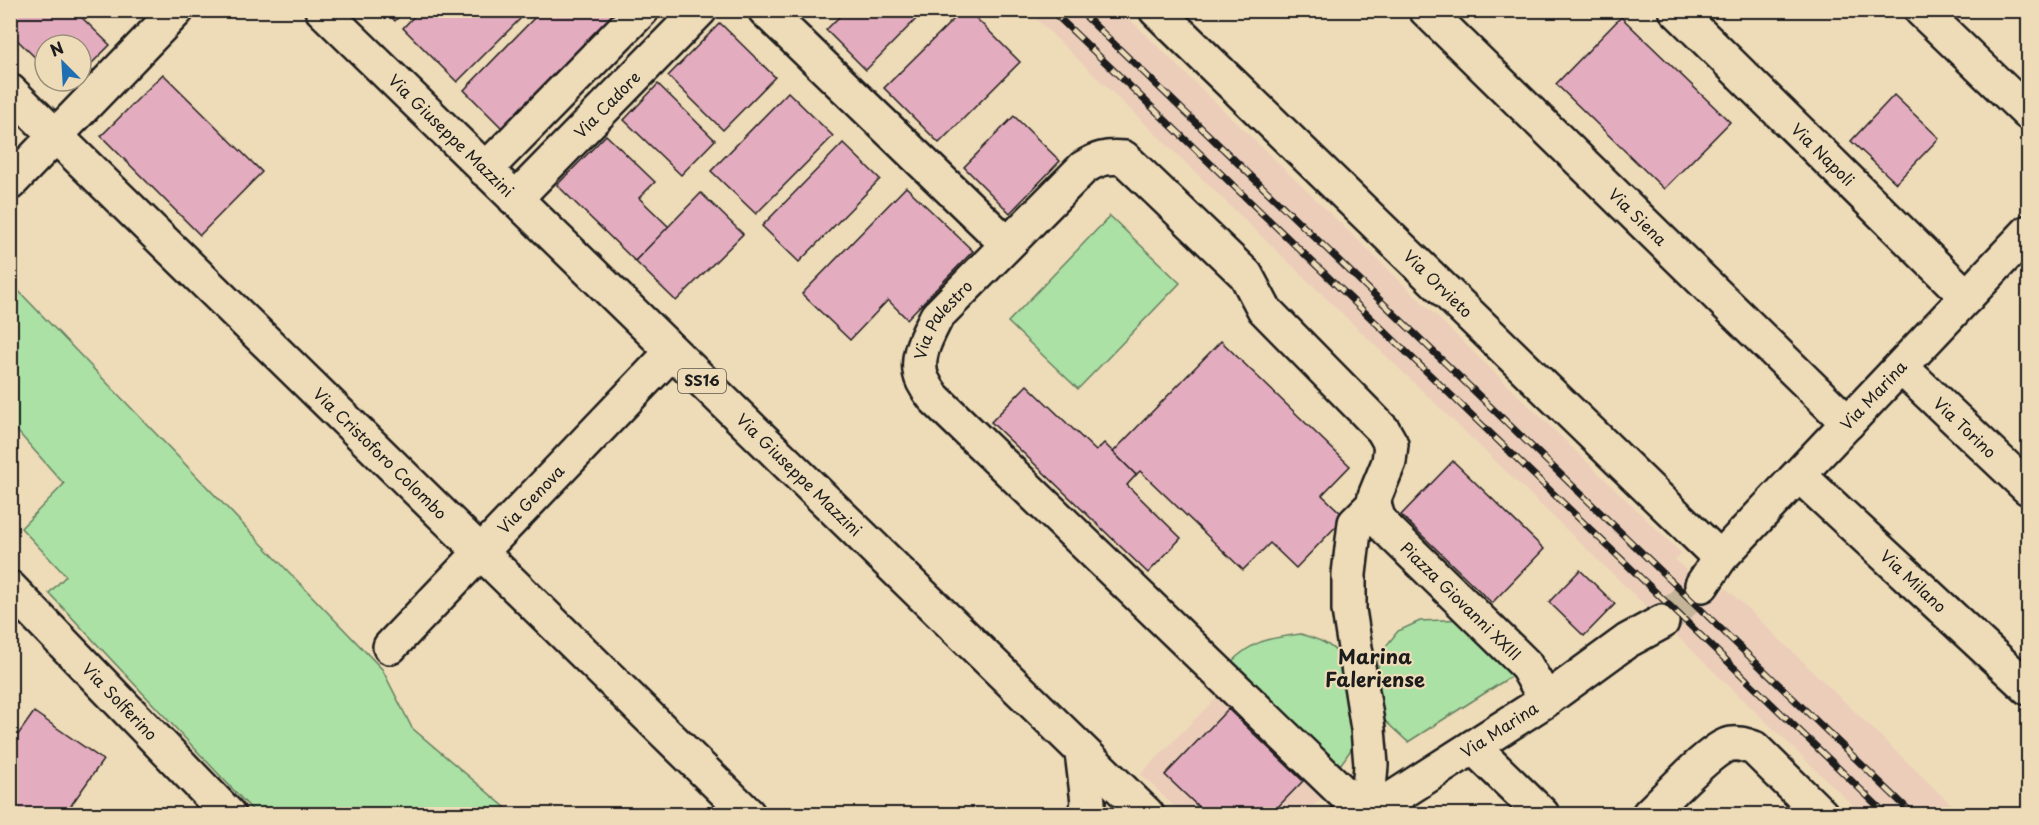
<svg xmlns="http://www.w3.org/2000/svg" width="2039" height="825" viewBox="0 0 2039 825" font-family="'Playpen Sans',sans-serif">
	<style>
		.built { fill: #ebcdba }
		.green { fill: #abe1a4; stroke: #647e60; stroke-width: 1.5 }
		.building { fill: #e4acbf; stroke: #1c1c1c; stroke-width: 1.5 }
		.lines { fill: none; stroke-linecap: round; stroke-linejoin: round }
		.minor-tunnel { stroke: #c4b599; stroke-width: 33; stroke-dasharray: 33 16; stroke-linecap: butt }
		.minor-casing { stroke: #1c1c1c; stroke-width: 38 }
		.major-casing { stroke: #1c1c1c; stroke-width: 38 }
		.minor { stroke: #eedbb8; stroke-width: 33 }
		.major { stroke: #eedbb8; stroke-width: 33 }
		.rail-casing { stroke: #1c1c1c; stroke-width: 7 }
		.rail { stroke: #eedbb8; stroke-width: 4.5; stroke-dasharray: 14; stroke-linecap: butt }
		.labels { text-anchor: middle; stroke-width: 4.5; stroke-linejoin: round; paint-order: stroke }
		.shield { fill: #eedbb8; stroke: #5b554b; stroke-width: 1.5 }
		.shield-label { font-size: 15px; font-weight: bold; fill: #1c1c1c }
		.street-label { font-size: 16px; fill: #1c1c1c; stroke: #eedbb8 }
		.quarter-label { font-size: 20px; font-weight: bold; fill: #1c1c1c; stroke: #eedbb8 }
	</style>
	<rect width="100%" height="100%" fill="#eedbb8"/>
	<filter id="ink" filterUnits="userSpaceOnUse"><feTurbulence type="fractalNoise" baseFrequency=".0167" numOctaves="2"/><feDisplacementMap in="SourceGraphic" scale="12" xChannelSelector="R" yChannelSelector="G"/><feConvolveMatrix kernelMatrix="1 2 1 2 8 2 1 2 1" color-interpolation-filters="sRGB"/></filter>
	<g filter="url(#ink)">
		<g class="built">
			<polygon points="1028,11 1121,11 1681,553 1675,560 1683,567 1716,598 1726,588 1961,814 1862,814"/>
			<polygon points="1218,696 1324,797 1302,814 1182,814 1141,774"/>
		</g>
		<g class="green">
			<polygon points="1110,216 1180,283 1078,389 1008,322"/>
			<polygon points="11,283 382,669 412,728 513,814 384,814 378,810 374,814 256,814 49,593 66,576 21,528 64,484 11,424"/>
			<polygon points="1466,619 1518,672 1408,742 1383,719 1376,691 1379,655 1398,631 1420,621"/>
			<path d="M1301,634C1313,638 1331,643 1338,654C1348,668 1359,729 1353,745C1350,753 1342,762 1337,769L1230,663C1253,640 1269,638 1301,634Z"/>
		</g>
		<g class="building">
			<polygon points="10,10 74,10 110,45 81,74 81,45 45,45 45,67 10,33"/>
			<polygon points="385,10 405,10 395,21"/>
			<polygon points="420,10 523,10 526,13 457,82 403,28"/>
			<polygon points="542,10 622,10 504,130 464,90"/>
			<polygon points="846,10 925,10 866,70 826,30"/>
			<polygon points="963,10 968,10 1020,62 939,143 884,88"/>
			<polygon points="1621,17 1730,122 1664,189 1556,84"/>
			<polygon points="720,23 775,77 723,130 668,76"/>
			<polygon points="163,74 262,172 200,235 101,136"/>
			<polygon points="658,84 715,140 681,175 624,120"/>
			<polygon points="788,92 833,136 756,214 711,171"/>
			<polygon points="1894,95 1939,138 1896,183 1851,141"/>
			<polygon points="1014,116 1060,161 1010,213 964,167"/>
			<polygon points="606,135 655,182 639,198 669,227 635,261 557,185"/>
			<polygon points="843,143 880,179 799,262 762,226"/>
			<polygon points="906,187 973,251 907,319 888,300 850,340 802,294"/>
			<polygon points="701,193 743,234 676,301 635,261"/>
			<polygon points="1221,341 1350,466 1322,495 1345,517 1296,568 1270,543 1243,570 1140,471 1136,475 1113,452"/>
			<polygon points="1027,385 1096,451 1104,443 1136,475 1127,485 1181,538 1148,573 991,422"/>
			<polygon points="1453,461 1544,549 1492,603 1401,515"/>
			<polygon points="1580,570 1615,604 1584,636 1549,602"/>
			<polygon points="1228,709 1303,781 1271,814 1206,814 1165,775"/>
			<polygon points="34,712 103,760 65,814 10,814 10,746"/>
		</g>
		<g class="lines">
			<polyline class="minor-tunnel" points="1662,622 1702,585"/>
			<g class="minor-casing">
				<g id="minor">
					<polyline points="765,10 1007,244"/>
					<path id="s1" d="M1156,10L1720,558"/>
					<path id="s2" d="M1426,10L1848,423"/>
					<path id="s3" d="M1676,10L1967,297"/>
					<polyline points="1921,10 2028,113"/>
					<path id="s4" d="M10,91L748,814"/>
					<polyline points="485,170 642,10"/>
					<polyline points="10,183 177,10"/>
					<path id="s5" d="M515,199L700,10"/>
					<path id="s6" d="M1901,367L2028,488"/>
					<path id="s7" d="M1799,475L2028,688"/>
					<path id="s8" d="M1374,504L1378,518L1385,527L1525,664L1546,700"/>
					<path id="s9" d="M1702,585L1720,558L2028,232"/>
					<path id="s10" d="M10,588L228,814"/>
					<path id="s11" d="M390,647L672,352"/>
					<polyline points="1473,747 1542,814"/>
					<path id="s12" d="M1365,814L934,398C930,393 926,387 923,381C913,359 927,336 937,316L1083,168C1097,159 1106,156 1124,158L1246,275L1264,309L1383,430L1391,444L1389,462L1375,496L1374,504L1355,523L1349,574V610L1368,729L1371,765L1367,814"/>
					<path id="s13" d="M1368,814L1546,700L1627,641L1662,622"/>
					<path d="M1649,814C1666,798 1708,752 1727,745C1737,742 1745,745 1754,748L1821,814"/>
				</g>
			</g>
			<g class="major-casing">
				<g id="major">
					<path id="s14" d="M322,10L1147,814"/>
					<polyline points="1082,752 1088,802 1086,814"/>
				</g>
			</g>
			<use href="#minor" class="minor"/>
			<use href="#major" class="major"/>
			<g class="rail-casing">
				<g id="rail">
					<polyline points="1051,10 1886,814"/>
					<polyline points="1079,10 1913,814"/>
				</g>
			</g>
			<use href="#rail" class="rail"/>
		</g>
	</g>
	<g class="labels">
		<rect class="shield" x="678" y="369" width="48" height="24" rx="4.5"/>
		<g class="shield-label">
			<text x="702" y="386">SS16</text>
		</g>
		<g class="street-label">
			<text dy="6" stroke="none"><textPath href="#s5" startOffset="132">Via Cadore</textPath></text>
			<text dy="6" stroke="none"><textPath href="#s14" startOffset="180">Via Giuseppe Mazzini</textPath></text>
			<text dy="6" stroke="none"><textPath href="#s3" startOffset="206">Via Napoli</textPath></text>
			<text dy="6" stroke="none"><textPath href="#s2" startOffset="296">Via Siena</textPath></text>
			<text dy="6" stroke="none"><textPath href="#s1" startOffset="393">Via Orvieto</textPath></text>
			<text dy="6" stroke="none"><textPath href="#s12" startOffset="688">Via Palestro</textPath></text>
			<text dy="6" stroke="none"><textPath href="#s9" startOffset="256">Via Marina</textPath></text>
			<text dy="6" stroke="none"><textPath href="#s6" startOffset="88">Via Torino</textPath></text>
			<text dy="6" stroke="none"><textPath href="#s4" startOffset="518">Via Cristoforo Colombo</textPath></text>
			<text dy="6" stroke="none"><textPath href="#s14" startOffset="666">Via Giuseppe Mazzini</textPath></text>
			<text dy="6" stroke="none"><textPath href="#s11" startOffset="204">Via Genova</textPath></text>
			<text dy="6" stroke="none"><textPath href="#s7" startOffset="156">Via Milano</textPath></text>
			<text dy="6" stroke="none"><textPath href="#s8" startOffset="132">Piazza Giovanni XXIII</textPath></text>
			<text dy="6" stroke="none"><textPath href="#s10" startOffset="158">Via Solferino</textPath></text>
			<text dy="6" stroke="none"><textPath href="#s13" startOffset="156">Via Marina</textPath></text>
		</g>
		<g class="quarter-label">
			<text x="1375" y="664">Marina<tspan x="1375" dy="23">Faleriense</tspan></text>
		</g>
	</g>
	<rect width="2039" height="825" fill="none" stroke="#eedbb8" stroke-width="36"/>
	<rect x="18" y="18" width="2003" height="789" fill="none" stroke="#1c1c1c" stroke-width="2" filter="url(#ink)"/>
	<g transform="translate(63 63) rotate(336)"><circle r="28" fill="#eedbb8" stroke="#9a8f7a" stroke-width="1.5"/>
	<path d="M0-4.5L10 22L0 15L-10 22Z" fill="#1f6fb2"/>
	<text y="-9" font-size="16" font-weight="bold" text-anchor="middle" fill="#1c1c1c">N</text>
	</g>
</svg>
